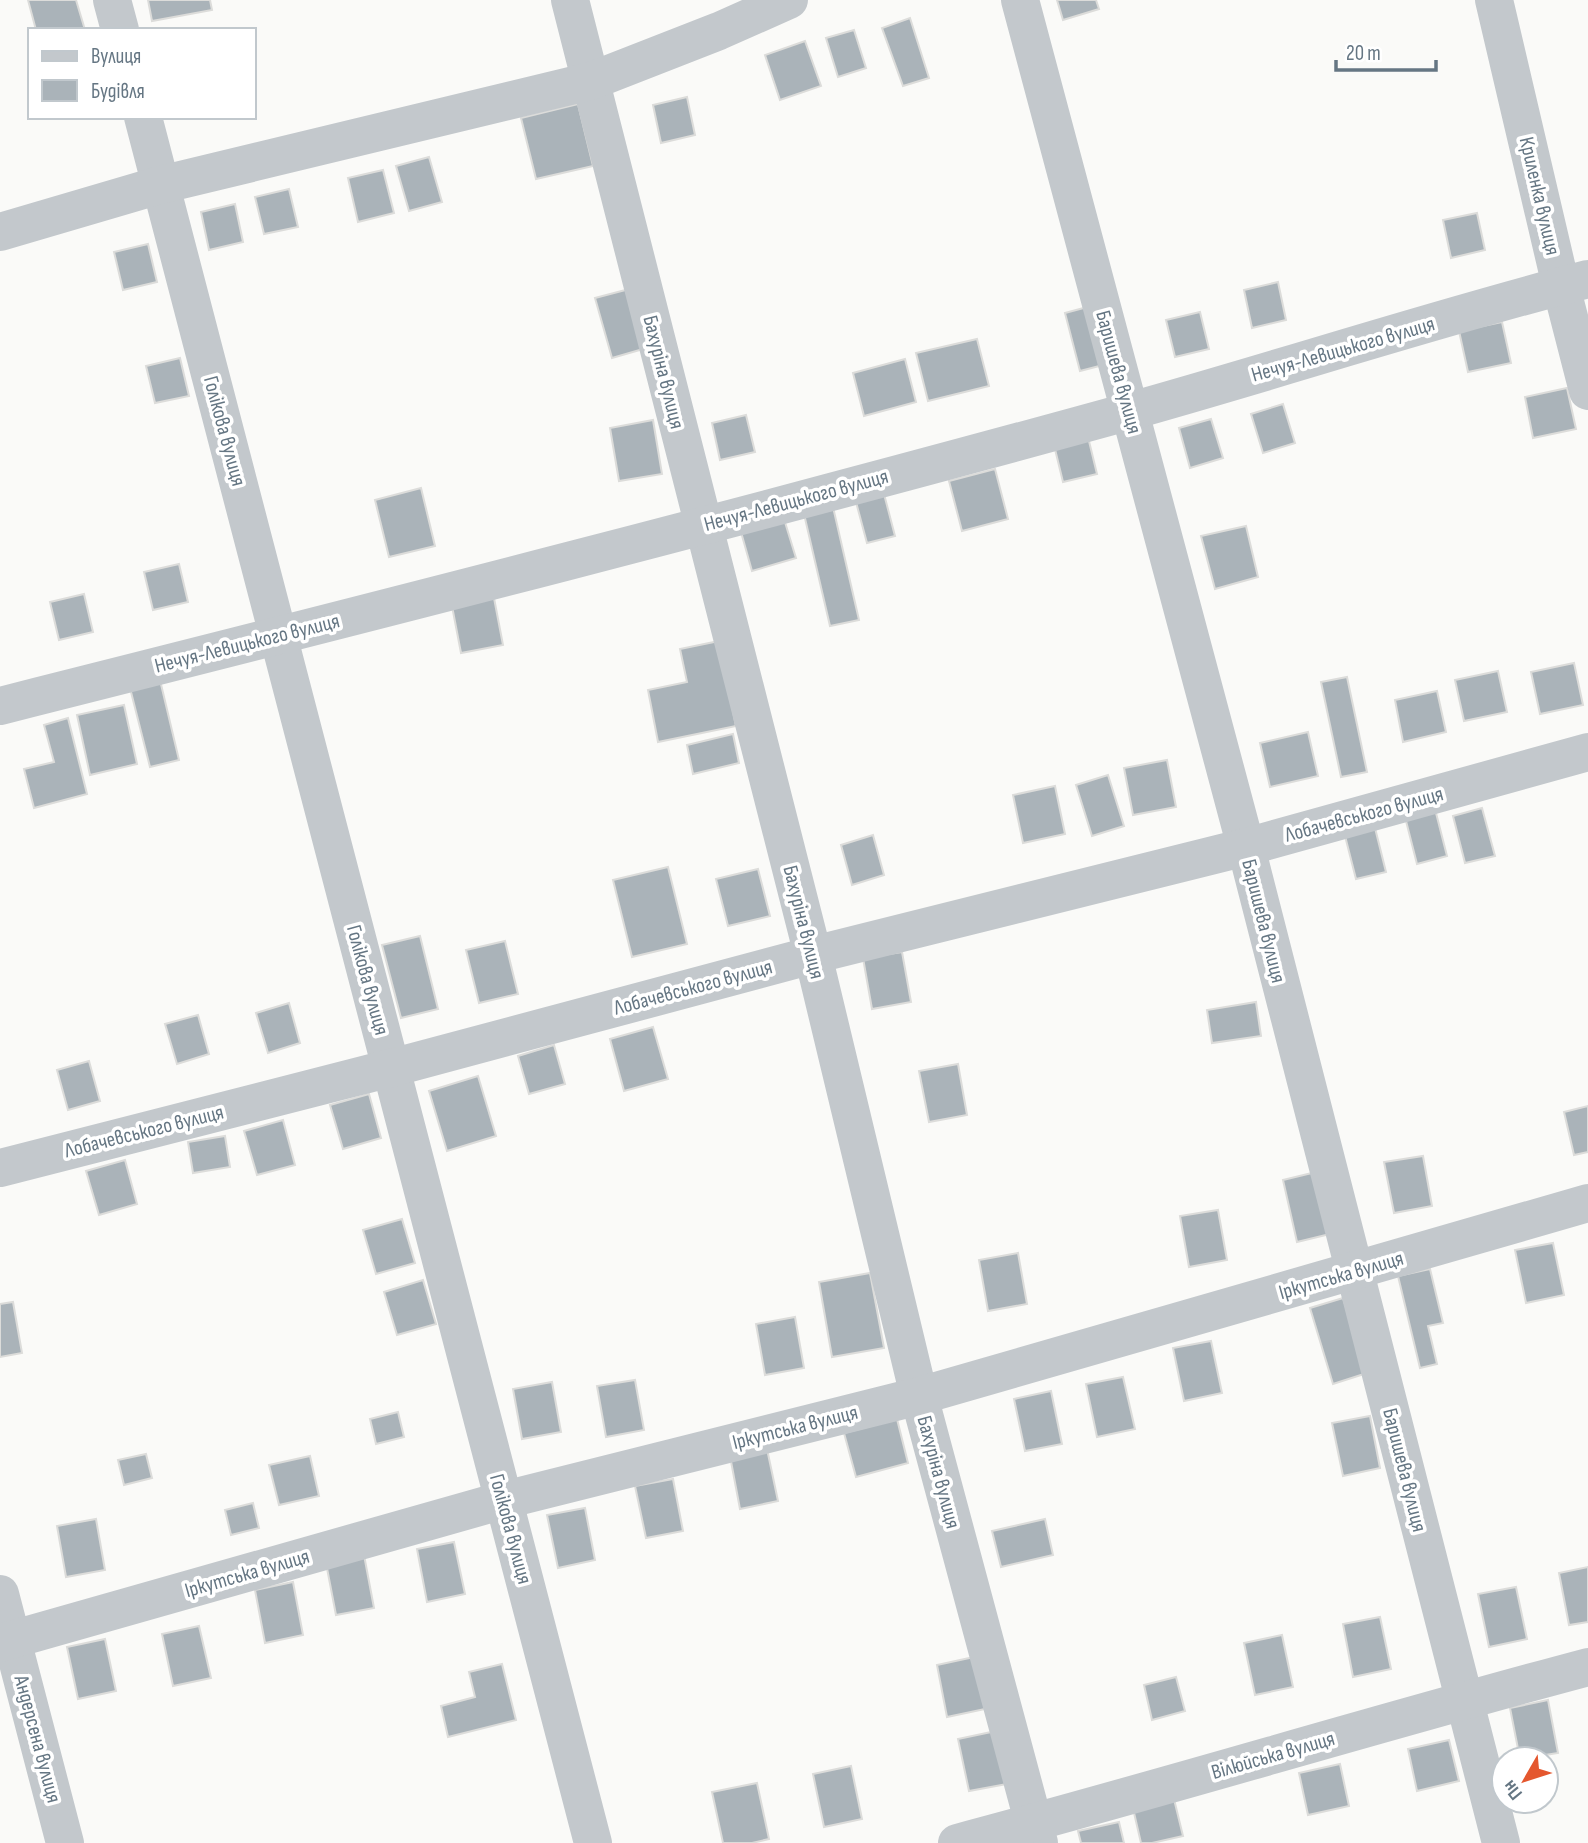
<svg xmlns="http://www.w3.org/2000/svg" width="1588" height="1843" viewBox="0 0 1588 1843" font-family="'Sofia Sans Condensed',sans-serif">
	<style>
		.building { fill: #aab3b9; stroke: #dcdcda; stroke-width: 2 }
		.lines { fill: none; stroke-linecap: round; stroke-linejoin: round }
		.minor { stroke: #c3c8cc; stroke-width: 38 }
		.labels { text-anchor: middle; stroke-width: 7; stroke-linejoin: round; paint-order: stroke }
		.street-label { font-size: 21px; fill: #657683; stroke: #fff }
	</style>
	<rect width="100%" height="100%" fill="#fafaf8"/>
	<g class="building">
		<polygon points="28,0 76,0 85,30 36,30"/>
		<polygon points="148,0 210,0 212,10 152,21"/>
		<polygon points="1057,0 1096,0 1099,9 1063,20"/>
		<polygon points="910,18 929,78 903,86 882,28"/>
		<polygon points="854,30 866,68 838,77 826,38"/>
		<polygon points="805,41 821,86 780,100 765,55"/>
		<polygon points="687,97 695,135 661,143 653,105"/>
		<polygon points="578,104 593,166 536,179 521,118"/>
		<polygon points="429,157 442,202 409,211 396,166"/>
		<polygon points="383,170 394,213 358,222 348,178"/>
		<polygon points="289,189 298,227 264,234 255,197"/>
		<polygon points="235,204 243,242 209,250 201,212"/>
		<polygon points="1477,213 1485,250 1451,258 1443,220"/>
		<polygon points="148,244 157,282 123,290 114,252"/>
		<polygon points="1278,282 1286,320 1252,328 1244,290"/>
		<polygon points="633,288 650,347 612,358 595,298"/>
		<polygon points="1091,306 1107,364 1080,371 1065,313"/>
		<polygon points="1200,312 1209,349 1175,357 1166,320"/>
		<polygon points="1502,322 1511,363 1468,372 1459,331"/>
		<polygon points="977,339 989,386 928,401 916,353"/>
		<polygon points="180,358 189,396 155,403 146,366"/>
		<polygon points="905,359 916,402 864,416 853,373"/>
		<polygon points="1567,388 1576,429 1533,438 1525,397"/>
		<polygon points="1283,404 1295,443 1263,453 1251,414"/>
		<polygon points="746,415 755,452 720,460 712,423"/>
		<polygon points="1211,419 1223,458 1190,468 1179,428"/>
		<polygon points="653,420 662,474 619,481 610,428"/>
		<polygon points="1088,437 1097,474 1063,482 1054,445"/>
		<polygon points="995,469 1008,519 962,531 949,481"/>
		<polygon points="421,488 435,546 389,557 375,500"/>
		<polygon points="884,494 895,536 867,543 856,502"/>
		<polygon points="833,507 859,620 830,626 804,514"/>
		<polygon points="784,519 796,558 752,571 741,532"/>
		<polygon points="1246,526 1258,577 1215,589 1201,536"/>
		<polygon points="179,564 188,602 153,610 144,572"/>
		<polygon points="84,594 93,632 59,640 50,602"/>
		<polygon points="494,598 503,645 461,653 452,606"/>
		<polygon points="719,641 736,726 658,742 648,690 687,682 680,649"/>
		<polygon points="1574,663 1583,705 1540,714 1531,672"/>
		<polygon points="1498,671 1507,712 1464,721 1455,680"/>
		<polygon points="1347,677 1367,772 1341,777 1321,682"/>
		<polygon points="160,680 179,760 150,767 130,688"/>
		<polygon points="1437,691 1446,732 1403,742 1395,700"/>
		<polygon points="124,705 137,764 90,775 77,715"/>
		<polygon points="68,718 87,794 34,808 24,769 54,762 44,725"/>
		<polygon points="1308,732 1318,776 1270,787 1260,743"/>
		<polygon points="733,734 739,763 693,774 687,745"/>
		<polygon points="1167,760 1176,807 1133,815 1124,768"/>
		<polygon points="1108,775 1124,826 1092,836 1076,785"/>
		<polygon points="1055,786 1065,834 1023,843 1013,795"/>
		<polygon points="1482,808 1495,856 1465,863 1453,816"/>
		<polygon points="1435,809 1447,856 1417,864 1405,817"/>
		<polygon points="1374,824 1386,872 1356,879 1344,832"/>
		<polygon points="873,835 884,875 852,885 841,845"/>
		<polygon points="668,867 687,944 632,957 613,880"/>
		<polygon points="758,869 770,916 728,926 716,879"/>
		<polygon points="420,936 438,1009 401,1018 382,945"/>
		<polygon points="505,941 518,994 479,1003 466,950"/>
		<polygon points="902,952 911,1002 872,1009 863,958"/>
		<polygon points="1256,1002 1261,1036 1212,1043 1207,1010"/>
		<polygon points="289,1003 300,1043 268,1053 256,1013"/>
		<polygon points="198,1015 209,1054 177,1064 165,1024"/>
		<polygon points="653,1027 668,1079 624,1091 610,1039"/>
		<polygon points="554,1045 565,1084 529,1094 518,1056"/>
		<polygon points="89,1061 100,1101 68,1110 57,1070"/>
		<polygon points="958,1064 967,1115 929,1122 919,1071"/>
		<polygon points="478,1076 496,1136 447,1151 429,1091"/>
		<polygon points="369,1094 381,1138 343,1149 330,1105"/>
		<polygon points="1588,1106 1588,1152 1574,1155 1564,1112"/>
		<polygon points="283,1120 295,1165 257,1175 244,1131"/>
		<polygon points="225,1136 230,1167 193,1173 188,1142"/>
		<polygon points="1423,1156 1432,1206 1394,1213 1384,1162"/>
		<polygon points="125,1160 137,1204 99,1215 86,1171"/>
		<polygon points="1316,1172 1330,1234 1297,1242 1283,1180"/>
		<polygon points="1218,1210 1227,1260 1189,1267 1180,1216"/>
		<polygon points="402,1219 415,1263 376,1274 363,1230"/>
		<polygon points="1553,1243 1564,1295 1526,1303 1515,1250"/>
		<polygon points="1018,1253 1027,1304 988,1311 979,1260"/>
		<polygon points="1430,1269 1443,1323 1428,1326 1437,1364 1420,1368 1398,1276"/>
		<polygon points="870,1273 884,1348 832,1357 819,1282"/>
		<polygon points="423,1280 436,1324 397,1335 384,1292"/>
		<polygon points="1343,1298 1367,1373 1333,1384 1310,1308"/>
		<polygon points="13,1302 22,1353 0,1357 0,1304"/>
		<polygon points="795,1317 804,1368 765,1375 756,1324"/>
		<polygon points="1211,1341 1222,1393 1184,1401 1173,1348"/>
		<polygon points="1123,1377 1135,1429 1097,1437 1086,1384"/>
		<polygon points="635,1380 644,1430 606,1437 597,1386"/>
		<polygon points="552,1382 561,1432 522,1439 513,1389"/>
		<polygon points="1051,1391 1062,1444 1025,1451 1014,1399"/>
		<polygon points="398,1412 404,1437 376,1444 370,1419"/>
		<polygon points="1370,1416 1380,1468 1343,1476 1332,1423"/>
		<polygon points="897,1419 908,1463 856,1477 844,1433"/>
		<polygon points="767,1449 778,1501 740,1509 730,1456"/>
		<polygon points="146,1454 152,1478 124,1485 118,1460"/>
		<polygon points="310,1456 319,1496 279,1505 269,1465"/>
		<polygon points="673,1479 683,1531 646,1538 635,1486"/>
		<polygon points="253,1503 259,1528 231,1535 225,1510"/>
		<polygon points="585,1508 595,1560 558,1568 547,1515"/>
		<polygon points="96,1519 105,1570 66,1577 57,1526"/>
		<polygon points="1045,1519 1053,1555 1001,1567 992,1531"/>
		<polygon points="454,1542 465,1594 427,1602 417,1549"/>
		<polygon points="364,1555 374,1608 336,1615 326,1563"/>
		<polygon points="1588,1567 1588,1622 1569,1625 1559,1573"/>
		<polygon points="293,1582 303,1635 265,1643 255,1590"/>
		<polygon points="1516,1587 1527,1639 1489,1647 1478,1594"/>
		<polygon points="1380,1617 1391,1669 1353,1677 1343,1624"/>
		<polygon points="199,1626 211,1678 173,1686 162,1634"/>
		<polygon points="1282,1635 1293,1687 1255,1695 1244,1643"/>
		<polygon points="105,1639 116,1691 78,1699 67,1647"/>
		<polygon points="974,1657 985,1709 947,1717 937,1665"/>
		<polygon points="502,1664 516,1720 448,1737 441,1706 475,1697 469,1672"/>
		<polygon points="1176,1677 1185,1711 1152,1720 1144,1685"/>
		<polygon points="1548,1700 1558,1753 1520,1759 1510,1708"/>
		<polygon points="996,1731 1007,1784 969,1791 958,1739"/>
		<polygon points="1449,1740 1459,1781 1417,1791 1408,1749"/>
		<polygon points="1340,1764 1349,1806 1308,1815 1299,1773"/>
		<polygon points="851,1766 862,1819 824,1827 813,1774"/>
		<polygon points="757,1783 769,1839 752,1843 723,1843 712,1792"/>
		<polygon points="1173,1795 1183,1836 1152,1843 1141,1843 1132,1804"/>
		<polygon points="1119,1822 1124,1843 1081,1843 1078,1831"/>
	</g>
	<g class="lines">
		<g class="minor">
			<polyline points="112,0 120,30"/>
			<polyline points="570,0 813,955 919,1396 1039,1843"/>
			<polyline points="1020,0 1246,847 1501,1843"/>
			<polyline points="1494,0 1561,286 1588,391"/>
			<polyline points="143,117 593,1843"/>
			<polyline points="0,232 160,185 591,81 719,31 789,0"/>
			<path d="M0,706C377,611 753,515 1127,412C1281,369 1433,319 1588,279"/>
			<polyline points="0,1168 391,1068 813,955 1246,847 1588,752"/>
			<polyline points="0,1594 65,1843"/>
			<polyline points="0,1643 504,1500 919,1396 1588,1203"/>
			<path d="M957,1843C1168,1787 1377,1723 1588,1667"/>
		</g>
	</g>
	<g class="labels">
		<g class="street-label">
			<text transform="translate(1540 196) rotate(77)" y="7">Криленка вулиця</text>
			<text transform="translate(1343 349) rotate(-16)" y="7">Нечуя-Левицького вулиця</text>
			<text transform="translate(664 372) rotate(76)" y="7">Бахуріна вулиця</text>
			<text transform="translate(1119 372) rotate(75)" y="7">Баришева вулиця</text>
			<text transform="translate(225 431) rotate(75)" y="7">Голікова вулиця</text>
			<text transform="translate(796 500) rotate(-15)" y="7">Нечуя-Левицького вулиця</text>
			<text transform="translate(247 643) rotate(-14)" y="7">Нечуя-Левицького вулиця</text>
			<text transform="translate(1364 814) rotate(-15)" y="7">Лобачевського вулиця</text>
			<text transform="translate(1264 921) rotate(76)" y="7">Баришева вулиця</text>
			<text transform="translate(804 922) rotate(76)" y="7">Бахуріна вулиця</text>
			<text transform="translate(368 980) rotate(75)" y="7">Голікова вулиця</text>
			<text transform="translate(693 987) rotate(-15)" y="7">Лобачевського вулиця</text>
			<text transform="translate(144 1131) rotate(-14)" y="7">Лобачевського вулиця</text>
			<text transform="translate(1341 1275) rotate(-16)" y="7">Іркутська вулиця</text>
			<text transform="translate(795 1427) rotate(-14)" y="7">Іркутська вулиця</text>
			<text transform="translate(1405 1470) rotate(76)" y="7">Баришева вулиця</text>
			<text transform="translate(939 1472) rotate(75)" y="7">Бахуріна вулиця</text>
			<text transform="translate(511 1529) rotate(75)" y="7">Голікова вулиця</text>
			<text transform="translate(247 1573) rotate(-16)" y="7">Іркутська вулиця</text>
			<text transform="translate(38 1739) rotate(75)" y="7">Андерсена вулиця</text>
			<text transform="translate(1273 1755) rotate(-16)" y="7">Вілюйська вулиця</text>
		</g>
	</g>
	<rect x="28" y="28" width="228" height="91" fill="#ffffff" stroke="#c1c8cd" stroke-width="2"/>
	<rect x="42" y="51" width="35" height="10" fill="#c3c8cc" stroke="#c1c8cd" stroke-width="2"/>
	<text x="91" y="63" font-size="21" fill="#657683">Вулиця</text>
	<rect x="42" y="80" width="35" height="21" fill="#aab3b9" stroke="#c1c8cd" stroke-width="2"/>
	<text x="91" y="98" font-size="21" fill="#657683">Будівля</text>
	<g transform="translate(1525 1780) rotate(231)"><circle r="33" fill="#ffffff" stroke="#c1c8cd" stroke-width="2"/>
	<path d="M0-5L12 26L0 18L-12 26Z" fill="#e4572e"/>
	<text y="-10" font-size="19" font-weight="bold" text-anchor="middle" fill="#657683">Пн</text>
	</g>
	<path d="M1336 60v10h100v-10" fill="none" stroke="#657683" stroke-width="3.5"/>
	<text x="1346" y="60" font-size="21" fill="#657683" stroke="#ffffff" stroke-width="5" paint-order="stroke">20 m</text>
</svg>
